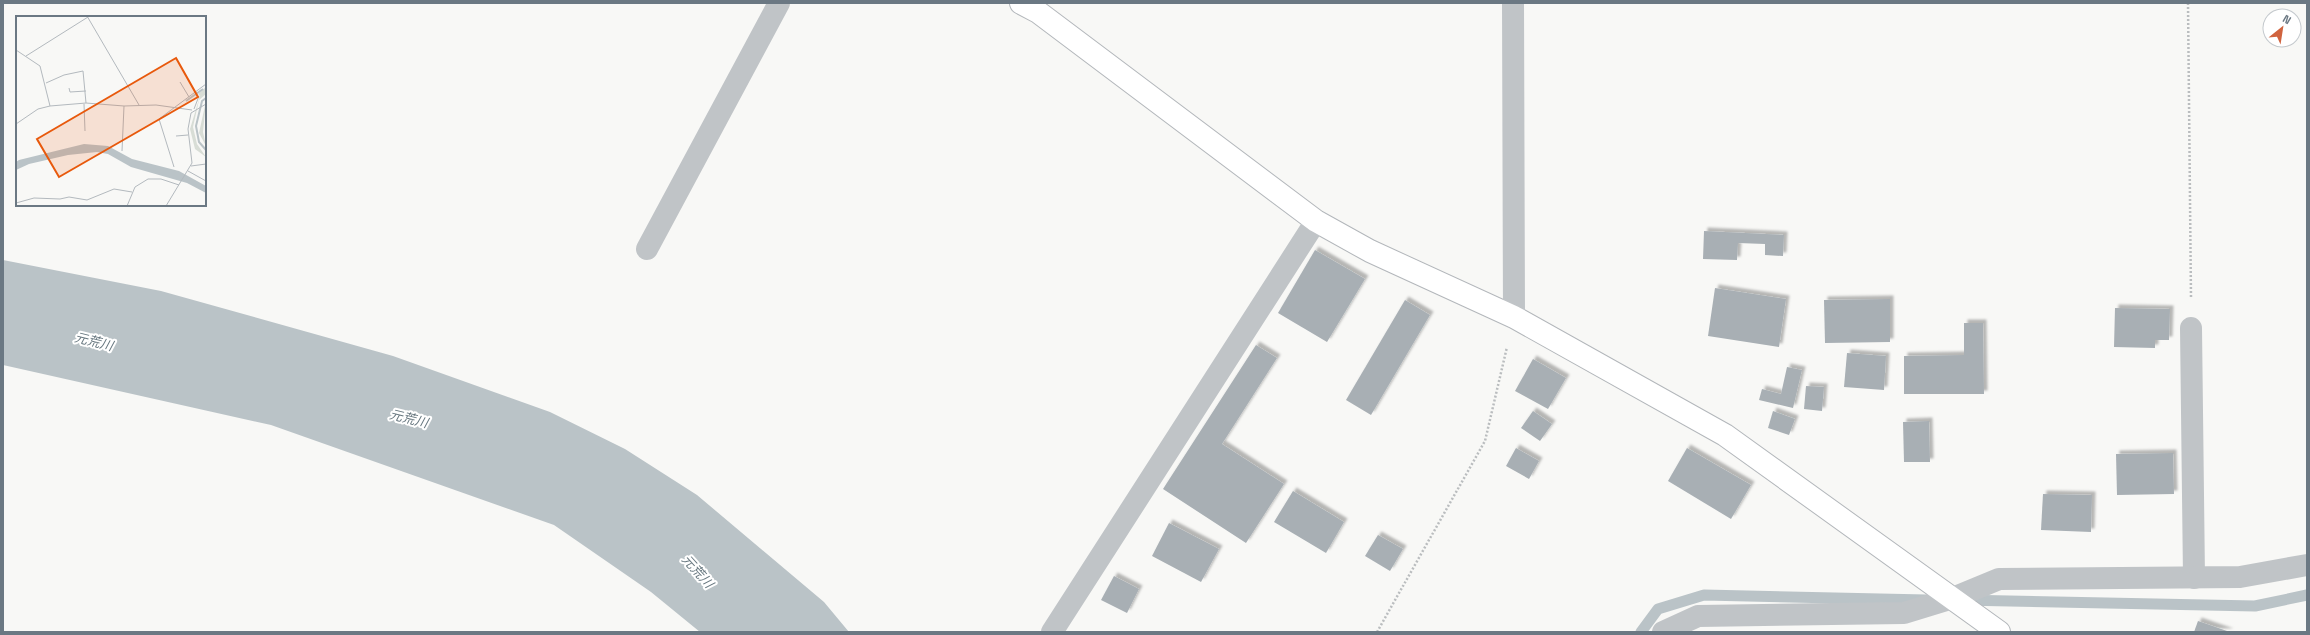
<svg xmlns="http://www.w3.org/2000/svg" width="2310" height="635" viewBox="0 0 2310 635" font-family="'Space Grotesk','Noto Sans JP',sans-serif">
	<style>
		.water { fill: #bac3c7 }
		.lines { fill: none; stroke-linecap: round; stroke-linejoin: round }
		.stream { stroke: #bac3c7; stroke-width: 11 }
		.building { fill: #a8afb4; filter: url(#shadow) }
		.secondary-casing { stroke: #b3b7bb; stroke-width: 24 }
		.path { stroke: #babdbf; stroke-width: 2.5; stroke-dasharray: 2 2; stroke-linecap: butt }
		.lane { stroke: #c0c4c7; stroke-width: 22 }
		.street { stroke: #c0c4c7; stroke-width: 22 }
		.secondary { stroke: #fff; stroke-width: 22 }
		.labels { text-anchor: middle; stroke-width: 4; stroke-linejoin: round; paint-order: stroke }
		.water-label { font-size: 13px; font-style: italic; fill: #67777f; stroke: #fff }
		.inset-river { fill: none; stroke: #bac3c7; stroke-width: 2 }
		.inset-road { fill: none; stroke: #b3b9be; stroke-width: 1 }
		.view { fill: #e8590c; fill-opacity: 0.15; stroke: #e8590c; stroke-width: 2 }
		.inset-edge { fill: none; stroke: #6b7883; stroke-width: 2 }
	</style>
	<defs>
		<filter id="shadow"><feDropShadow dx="3.5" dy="-3.5" stdDeviation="1" flood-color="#0004"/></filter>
	</defs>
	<rect width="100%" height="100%" fill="#f8f8f6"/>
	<polygon class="water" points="3,260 161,291 393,356 550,412 625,449 697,495 824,602 849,632 700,632 651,592 554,525 271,425 3,365"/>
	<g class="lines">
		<g class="stream">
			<polyline points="1961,600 2255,606 2307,595"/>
			<polyline points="1641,632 1658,609 1704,595 1926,600"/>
		</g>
	</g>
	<g class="building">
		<polygon points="1704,231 1784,235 1783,256 1765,255 1765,244 1738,243 1737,260 1703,259"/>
		<polygon points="1315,250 1365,279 1327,342 1278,313"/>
		<polygon points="1715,288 1786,299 1779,347 1708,336"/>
		<polygon points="1890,299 1890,342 1825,343 1824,300"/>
		<polygon points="1405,300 1430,315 1371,415 1346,400"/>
		<polygon points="2115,308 2170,309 2169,340 2155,340 2155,348 2114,347"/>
		<polygon points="1964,323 1983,323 1984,394 1904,394 1904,356 1964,355"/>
		<polygon points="1256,345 1277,358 1222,444 1284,484 1246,543 1163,489"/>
		<polygon points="1847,353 1886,356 1884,390 1844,387"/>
		<polygon points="1533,359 1566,378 1548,409 1515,391"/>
		<polygon points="1787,367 1802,370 1793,408 1759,400 1762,389 1781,394"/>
		<polygon points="1806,386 1824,387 1822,411 1804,409"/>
		<polygon points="1533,411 1552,424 1540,441 1521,428"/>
		<polygon points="1773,411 1795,419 1789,435 1768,428"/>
		<polygon points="1929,421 1930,462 1904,462 1903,422"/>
		<polygon points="1516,448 1539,461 1529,479 1506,466"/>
		<polygon points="1687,448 1751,485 1731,519 1668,481"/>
		<polygon points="2173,453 2174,494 2117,495 2116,454"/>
		<polygon points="1293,491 1344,522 1326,553 1274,522"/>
		<polygon points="2043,494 2092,495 2091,532 2041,530"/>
		<polygon points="1169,523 1219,549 1201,582 1152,556"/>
		<polygon points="1378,535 1403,549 1390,571 1365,556"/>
		<polygon points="1114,576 1139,589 1127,613 1101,600"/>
		<polygon points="2198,621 2230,632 2194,632"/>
	</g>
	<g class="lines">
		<g class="secondary-casing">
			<polyline id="secondary" points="1021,3 1038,12 1316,221 1370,251 1514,317 1725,435 1999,632"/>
		</g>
		<g class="path">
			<polyline points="2188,3 2191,298"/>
			<polyline points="1377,632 1485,441 1507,347"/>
		</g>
		<g class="lane">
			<polyline points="647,249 779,3"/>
			<polyline points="1052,632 1316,221"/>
		</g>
		<g class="street">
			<polyline points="1513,3 1514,317"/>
			<polyline points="2191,328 2194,578"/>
			<polyline points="1663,632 1698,616 1904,613 1953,598 1999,579 2240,577 2307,565"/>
		</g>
		<use href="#secondary" class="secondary"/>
	</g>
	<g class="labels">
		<g class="water-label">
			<text transform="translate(94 341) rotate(14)" y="5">元荒川</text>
			<text transform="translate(409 418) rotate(14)" y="5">元荒川</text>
			<text transform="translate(698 571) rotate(48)" y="5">元荒川</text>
		</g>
	</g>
	<g transform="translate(16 16)">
		<rect width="190" height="190" fill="#f8f8f6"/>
		<path d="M190,71V78L183,84L177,111L181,128L190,141L179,133L174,113L184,80L182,78ZM190,85L187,116L190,130L183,117Z" fill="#d8ddd6"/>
		<path d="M68,128L92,130L116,143L163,155L190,170V177L171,167L115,151L92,138L81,136L52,139L13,148L0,154V146L3,144Z" fill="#bac3c7"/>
		<path class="inset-river" d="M190,82L186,85L180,110L183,126L190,134M170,85L187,73"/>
		<path class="inset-road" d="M71,0L123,89M0,34L24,50L34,90M10,40L72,1M164,66L173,81M30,67L48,59L67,55L70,87M53,72L54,76L70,75M68,88L69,115M178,93L183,80M190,93V120M0,108L22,93L34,90L70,87L108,90L140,89L176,94M160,120L172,119M106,135L108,90M175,150L190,148M158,151L143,103L190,68M172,155L190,165M0,187L18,182L44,183L53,181L71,184L98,173L116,176M111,190L119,171L132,163H145L163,169M150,190L176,147L172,113L175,97L190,88"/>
		<path class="view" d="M160,42L182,81L43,161L21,123Z"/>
		<rect width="190" height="190" class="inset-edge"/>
	</g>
	<rect width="2310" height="635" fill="none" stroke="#6b7883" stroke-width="8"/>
	<g transform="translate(2282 28) rotate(30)"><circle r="19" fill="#ffffff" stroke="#c4c9cd"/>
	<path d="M0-3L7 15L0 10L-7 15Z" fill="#d0633e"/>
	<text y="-6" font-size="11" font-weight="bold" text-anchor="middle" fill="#6b7883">N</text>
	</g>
</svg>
